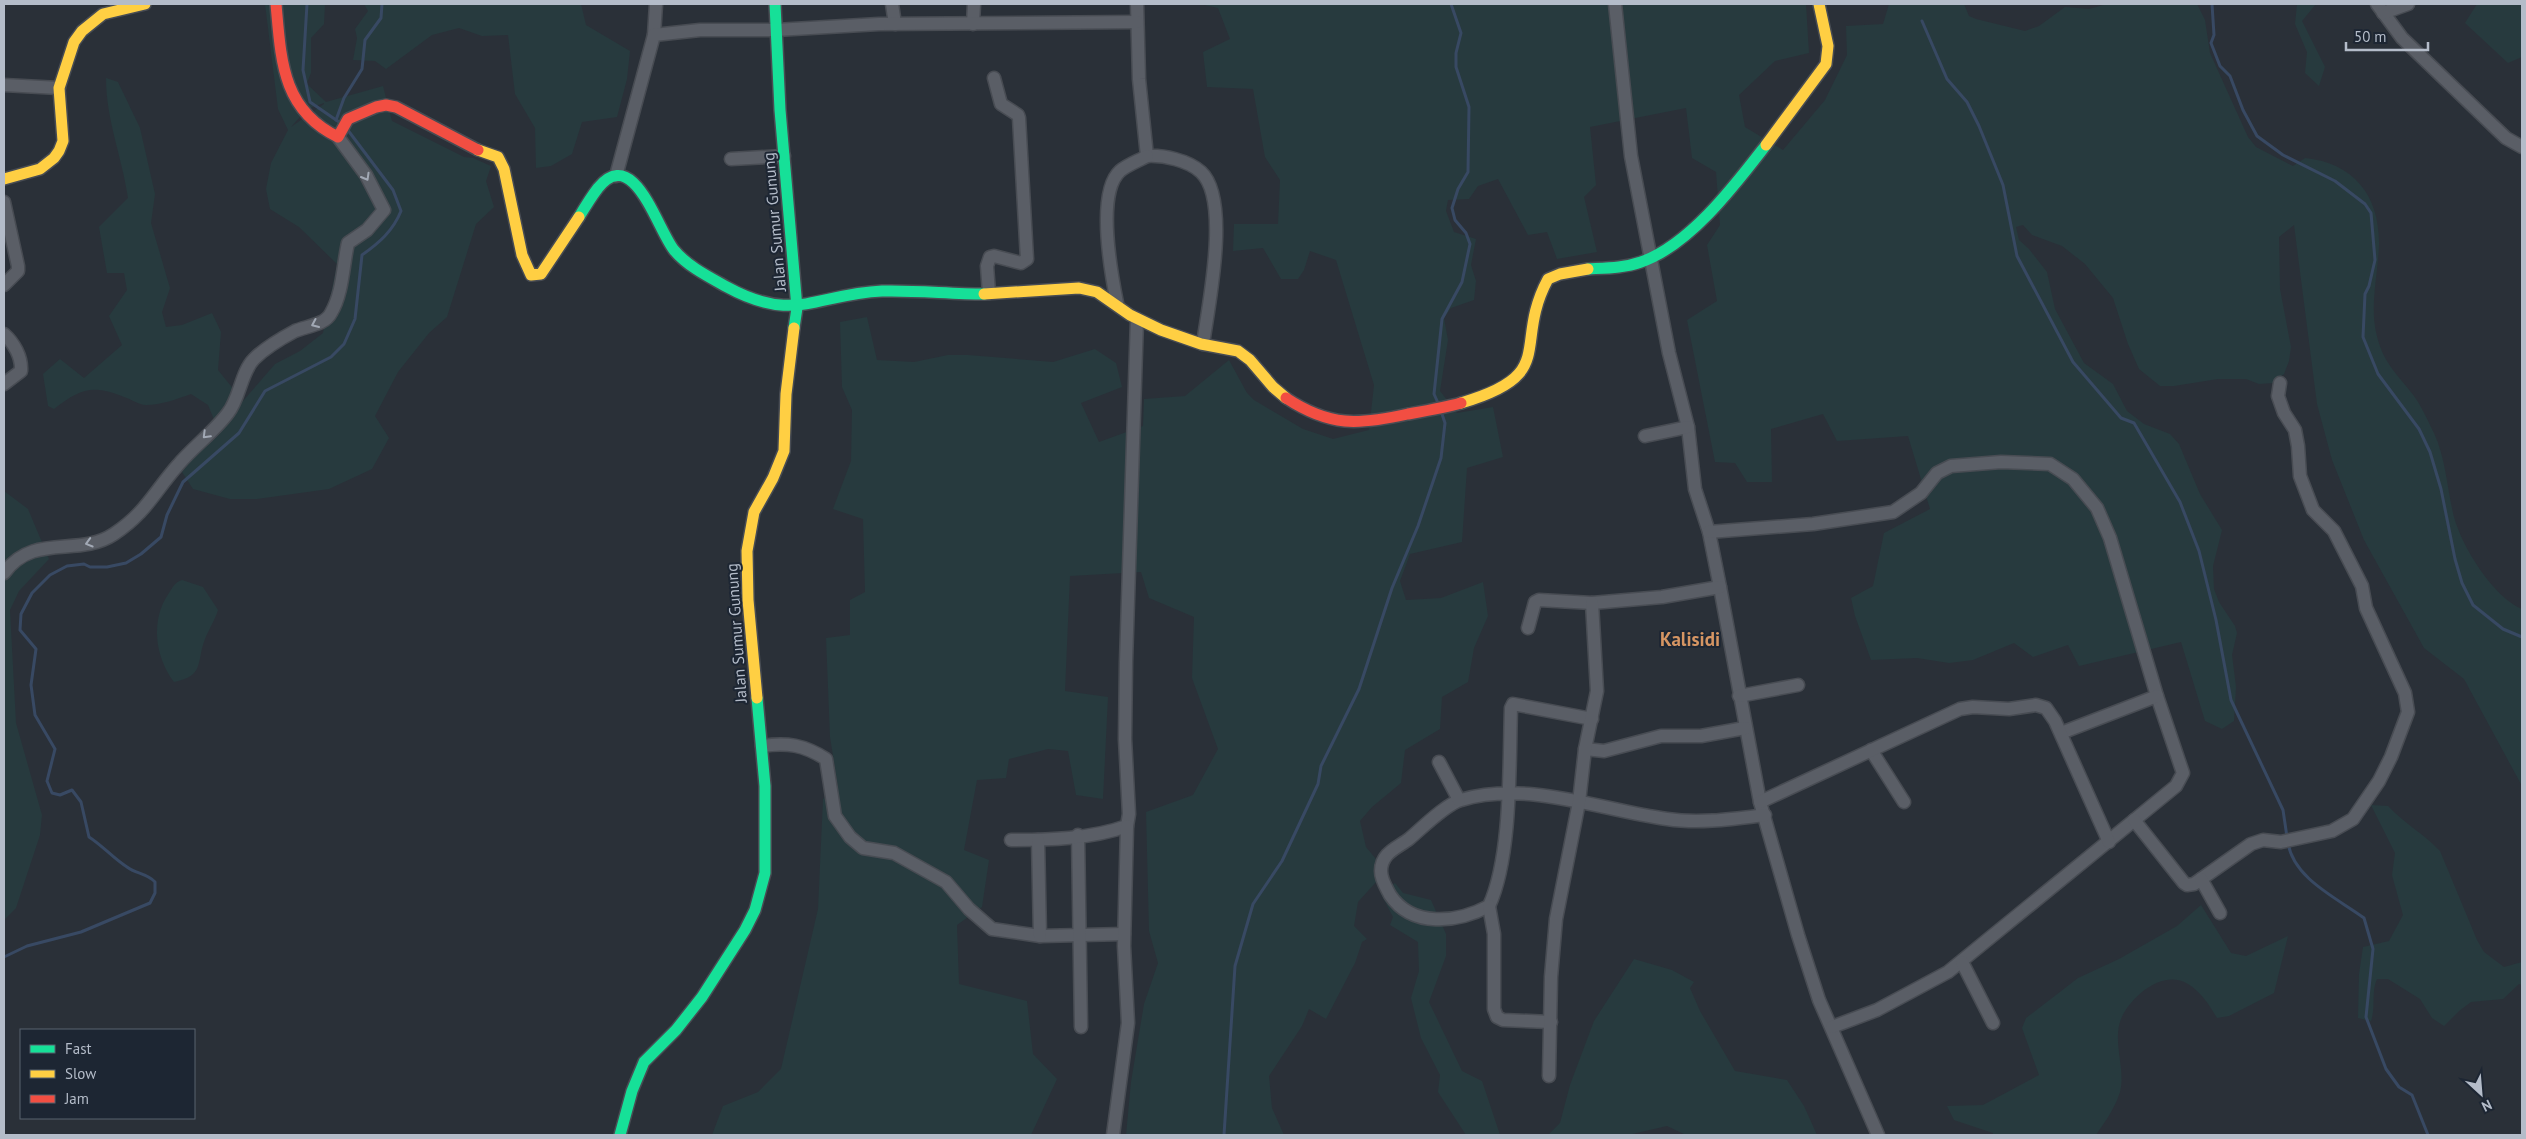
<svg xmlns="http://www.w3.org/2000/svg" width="2526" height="1139" viewBox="0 0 2526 1139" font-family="'PT Sans',sans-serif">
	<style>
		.green { fill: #273a3e; fill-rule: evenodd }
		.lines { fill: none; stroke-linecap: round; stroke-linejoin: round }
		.stream { stroke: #384963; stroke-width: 3 }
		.street-casing { stroke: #484c53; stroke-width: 15 }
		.fast-casing { stroke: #484c53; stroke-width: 14 }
		.slow-casing { stroke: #484c53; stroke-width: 14 }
		.jam-casing { stroke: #484c53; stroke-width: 14 }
		.street { stroke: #5a5e66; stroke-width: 12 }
		.fast { stroke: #16e098; stroke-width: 11 }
		.slow { stroke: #ffcf43; stroke-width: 11 }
		.jam { stroke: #f24e42; stroke-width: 11 }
		.oneway { stroke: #a2a9b5 }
		.labels { text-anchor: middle; stroke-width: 4; stroke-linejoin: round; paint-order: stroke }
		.street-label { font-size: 16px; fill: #b4bcc9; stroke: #1d2633 }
		.quarter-label { font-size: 19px; font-weight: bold; fill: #d59563; stroke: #1d2633 }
	</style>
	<rect width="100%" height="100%" fill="#2a3038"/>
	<g class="green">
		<path d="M265,4H325L324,24L311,38V73L307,83L309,86L326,102L383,86L392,121L464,157L473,158L491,166L486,181L494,207L476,224L447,317L429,333L398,372L375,416L389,438L372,469L329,489L257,499H230L193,489L182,472L194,457L220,434L208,405L191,394C177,399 161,405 146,405C139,405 131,399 124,397C92,384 80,389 54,409L48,406L43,374L60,359L84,378L122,345L109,316L127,290L124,273H107L99,227L128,198C122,157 106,120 106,78L118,82L140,128L155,194L151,223L170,288L162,312L166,327L182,325L212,313L221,332L218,370L243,401L275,364L300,351L323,333L337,264L299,227L270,209L266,189L271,163L288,130L278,109ZM324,103V104L291,127L307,109Z"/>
		<polygon points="364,4 581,4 586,25 630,51 627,79 617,117 582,122 572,154 551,166 536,168 535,128 515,94 508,35 482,36 459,28 432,35 386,69 375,61 353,60 357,38 355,29 368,11"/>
		<path d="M1200,4H1806L1809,53L1775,61L1739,95L1745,127L1783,150L1825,100L1847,55L1846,26L1883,24L1889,4H1964L1969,16L1976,19L2025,31L2039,26L2065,7L2089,9L2107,4H2197L2205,20L2210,53L2248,137L2256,147L2293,166L2305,158C2354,163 2380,196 2379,245C2378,273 2370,305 2376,332C2383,364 2396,372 2414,396C2422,407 2428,421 2434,433C2446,459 2447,489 2454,517C2462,547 2494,598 2522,609V786L2464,679L2424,648L2364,540L2332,460L2317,404L2294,225L2279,237L2280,289L2291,347L2289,361L2284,374L2273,383L2259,384L2246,379H2218L2174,386H2160L2139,369L2128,344L2113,298L2085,264L2062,246L2032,235L2023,225L2016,227L2019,240L2029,249L2047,272L2055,309L2084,363L2113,384L2127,411L2144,424L2170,434L2179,444L2200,494L2222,530L2213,566L2214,589L2219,602L2235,626L2237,633L2232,655L2236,687L2234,721L2222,729L2205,721L2181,642L2079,666L2068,645L2033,657L2014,643L1973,660L1949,663L1917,658L1871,660L1855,616L1851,598L1873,586L1884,533L1930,509L1908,436L1837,441L1823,414L1771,429L1772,482H1747L1735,463L1715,462L1687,320L1717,301L1707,245L1720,225L1716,172L1692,158L1686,108L1590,127L1596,185L1584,197L1597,252L1557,259L1547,232L1528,235L1498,179L1478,186L1469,199L1448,200L1446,211L1454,232L1476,239L1471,265L1476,281L1474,300L1451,308L1444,318L1448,340L1440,391L1457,413L1493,407L1503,457L1467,468L1462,542L1410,554L1400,581L1406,600L1441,598L1483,582L1488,616L1474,648L1468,682L1442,697L1440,729L1405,750L1401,783L1372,807L1360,821L1366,847L1386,871L1358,902L1354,926L1367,939L1362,942L1355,963L1326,1019L1309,1009L1302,1026L1269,1076L1272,1108L1284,1135H1126L1131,1082L1144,1004L1158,963L1149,931L1146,812L1193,795L1218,749L1192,678L1194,617L1149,598L1141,572L1070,576L1065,691L1108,697L1103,799L1076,795L1068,751L1048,749L1009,759L1006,778L977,780L964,850L989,860L982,907L957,925L959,984L1027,1001L1033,1054L1057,1079L1031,1135H712L723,1106L758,1092L781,1069L818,909L823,799L838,787L830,737L826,638L850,635V600L865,592L863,519L833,509L851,461L852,410L842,387L840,322L867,317L877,360L914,362L948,355H968L1053,362L1095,349L1116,363L1122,387L1081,403L1099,442L1143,426L1144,399L1185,396L1229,360L1247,393L1254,400L1303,429L1333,439L1369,430L1374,385L1336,260L1310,251L1304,270L1298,279H1281L1263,248L1233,251L1234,224H1278L1280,180L1265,157L1253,89L1207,87L1203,52L1230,39L1218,8Z"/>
		<polygon points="2297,4 2316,4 2302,21 2325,67 2319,86 2305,73 2307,52 2295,24"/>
		<polygon points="2477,4 2522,4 2522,57 2508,63 2465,23"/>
		<polygon points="4,491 28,509 49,559 19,591 10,610 16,723 42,815 40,835 16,908 4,920"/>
		<path d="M182,580L203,587L218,610C215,620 209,629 205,639C196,662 205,676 174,682C155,657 150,620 169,593C173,587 175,582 182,580Z"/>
		<path d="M2371,805L2388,806C2405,824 2424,834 2440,851L2477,940L2484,952L2504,967L2522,962V985L2519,984L2503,999L2471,1002L2459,1011L2444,1026L2432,1018L2420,999L2388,979H2377C2371,992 2376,1007 2371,1021L2358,1018L2359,974L2363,947L2389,941L2403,915L2392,875L2395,853Z"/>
		<polygon points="1395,883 1403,893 1431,900 1446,934 1446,956 1429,1002 1462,1071 1482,1081 1500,1135 1466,1135 1438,1092 1440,1075 1421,1038 1411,998 1419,971 1418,942 1390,925 1393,917 1381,894"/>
		<path d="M2201,905L2231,953L2246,956L2288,936L2274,993L2229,1016L2217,1018C2210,1006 2201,992 2188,984C2163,968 2130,997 2121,1019C2112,1042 2126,1069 2120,1092C2115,1108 2105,1122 2096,1135H1993V1133L1954,1120L1947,1106L1983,1105L2039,1075L2022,1028L2026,1018L2078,978L2119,959L2177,926Z"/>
		<polygon points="1634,959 1672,970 1694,982 1690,988 1700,1011 1735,1071 1787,1080 1804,1106 1817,1135 1686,1135 1667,1126 1628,1135 1548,1135 1560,1123 1570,1085 1594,1021"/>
	</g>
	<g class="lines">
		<g class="stream">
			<polyline points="307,4 303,70 310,102 339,122"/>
			<polyline points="2212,4 2214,35 2211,43 2220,66 2230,76 2243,110 2257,136 2283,155 2335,181 2365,204 2371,213 2375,260 2369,286 2365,294 2363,337 2378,374 2419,429 2430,452 2441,489 2455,559 2462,583 2473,605 2503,629 2522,637"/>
			<polyline points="1922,21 1947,79 1967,102 1979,126 2003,185 2017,256 2073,362 2121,418 2134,423 2180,502 2199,551 2216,620 2231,700 2283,810 2287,837"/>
			<polyline points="336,120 344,98 362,69 365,40 381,18 382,4"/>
			<polyline points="1438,403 1434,394 1442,319 1462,282 1470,244 1466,233 1455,220 1452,208 1458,189 1468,172 1469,107 1456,67 1456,53 1461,33 1451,4"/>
			<path d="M2288,843C2294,879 2337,898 2364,918L2373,949L2366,1017L2386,1069L2399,1087L2412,1095L2428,1135"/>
			<path d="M4,957L27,946L81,932L150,903L155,893V882C147,873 136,874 127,867C114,859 103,846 89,837L81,802L72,790L60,795L52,793L47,781L55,749L35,715L31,685L36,649L20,630L21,614L32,593L50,575L67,566L84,564L90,567H107L126,563L141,554L161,537L167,515L183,482L239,433L265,391L331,357L344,344L355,319L362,255C379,243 393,231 401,211L393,190L347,129"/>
			<polyline points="1224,1135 1235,966 1253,904 1282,861 1318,784 1321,766 1359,689 1392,588 1418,526 1441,458 1445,423 1442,414"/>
		</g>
		<g class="street-casing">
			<g id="street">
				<polyline points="892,4 895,24"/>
				<path d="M1137,4L1139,79L1147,156C1163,155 1188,160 1201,172C1231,200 1208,307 1203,344"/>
				<polyline points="1615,4 1631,156 1669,353 1688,427 1695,489 1709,532 1720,587 1760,802 1798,935 1819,1000 1878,1135"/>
				<polyline points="2377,4 2402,38 2506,138 2522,147"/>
				<polyline points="2383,13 2408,4"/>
				<polyline points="973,24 974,4"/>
				<polyline points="654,35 656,4"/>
				<polyline points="4,85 59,88"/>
				<polyline points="731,159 784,156"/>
				<polyline points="616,176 654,35 700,30 776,30 879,24 1137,22"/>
				<polyline points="4,202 18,266 18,271 4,285"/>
				<polyline points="989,293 987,266 990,257 994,256 1021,263 1027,259 1019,118 1018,115 1001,104 994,78"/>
				<path d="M1117,303C1111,273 1096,193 1120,171C1127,165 1138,161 1147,156"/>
				<path d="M4,334C14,343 22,357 21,371L4,384"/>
				<polyline points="1645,436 1688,427"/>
				<polyline points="1709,532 1813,524 1893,512 1921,493 1937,473 1951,466 2001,462 2050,464 2073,479 2097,508 2110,538 2157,696 2183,773 2176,786 1948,972 1877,1010 1832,1027"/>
				<path d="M4,573C34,532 78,558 114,534C146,513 154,492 178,465C193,447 214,432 228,413C240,398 241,372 254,359C266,347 280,339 295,331C307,326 325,325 331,313C343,293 343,264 348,243L367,230L384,210L366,175L338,137"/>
				<polyline points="1528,628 1535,602 1539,600 1592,603 1662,597 1720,587"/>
				<polyline points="1739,696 1798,685"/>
				<path d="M1592,719L1513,704L1511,708C1509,764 1512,856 1489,906C1457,923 1412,928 1390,895C1386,887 1381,880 1381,871C1381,853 1397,848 1409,839C1422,828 1446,804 1461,800C1528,780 1600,810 1667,819C1699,824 1733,819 1765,815"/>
				<polyline points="2061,733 2157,696"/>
				<path d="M762,746C787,742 804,745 826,759L835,816L850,837L863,848L894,853L946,882L969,909L992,929L1040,936L1124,934"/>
				<polyline points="1585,749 1604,751 1661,736 1701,736 1745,728"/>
				<polyline points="1871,750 1904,802"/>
				<polyline points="1439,762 1459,800"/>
				<polyline points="1760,802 1960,709 1973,707 2009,709 2036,705 2046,708 2055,721 2109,842"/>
				<polyline points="2134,820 2184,883 2187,885 2194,884 2251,844 2263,840 2281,842 2332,831 2353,819 2379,781 2391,757 2408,712 2405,693 2366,608 2362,586 2334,531 2313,510 2300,476 2298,446 2295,430 2284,413 2278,396 2280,383"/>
				<polyline points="1078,835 1081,1027"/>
				<path d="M1011,840C1048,840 1091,839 1127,826L1129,814L1125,739L1126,662L1137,319"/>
				<polyline points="1038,840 1040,936"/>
				<polyline points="2201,879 2220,913"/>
				<polyline points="1489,906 1494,934 1494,1009 1497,1017 1503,1020 1551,1022"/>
				<polyline points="1962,962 1993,1023"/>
				<polyline points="1549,1076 1551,977 1556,919 1579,802 1585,749 1597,691 1592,603"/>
				<polyline points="1113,1135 1128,1023 1124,946 1127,826"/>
			</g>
		</g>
		<g class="fast-casing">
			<g id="fast">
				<polyline points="775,4 780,110 797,308 794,328"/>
				<path d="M579,217C585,207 591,197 598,188C634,144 657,229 674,250C687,266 709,277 727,287C795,324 816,294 882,291C916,290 950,294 984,294"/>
				<path d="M1588,269C1606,268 1624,268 1641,262C1690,245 1735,185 1766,145"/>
				<polyline points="620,1135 632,1091 644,1062 676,1030 702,997 745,930 755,910 765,873 765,786 757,698"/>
			</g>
		</g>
		<g class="slow-casing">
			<g id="slow">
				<polyline points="1766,145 1826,64 1828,46 1819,4"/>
				<polyline points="478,150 498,157 504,169 522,255 531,275 541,274 579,217"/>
				<polyline points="4,179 40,169 54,158 59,151 63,141 59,88 74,42 82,31 103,14 145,4"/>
				<polyline points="984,294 1079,288 1097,292 1130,315 1161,330 1201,344 1238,351 1250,360 1273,387 1286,398"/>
				<path d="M1461,403C1560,374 1512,346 1548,279L1560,274L1588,269"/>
				<polyline points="757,698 748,600 747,551 754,512 773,478 784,451 786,394 794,328"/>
			</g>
		</g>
		<g class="jam-casing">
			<g id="jam">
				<path d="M276,4C281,60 282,110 338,137L348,119L376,107L386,105L396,107L478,150"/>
				<path d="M1286,398C1330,427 1358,425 1408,414C1425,411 1443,408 1461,403"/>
			</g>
		</g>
		<use href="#street" class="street"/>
		<use href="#fast" class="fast"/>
		<use href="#slow" class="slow"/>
		<use href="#jam" class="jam"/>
	</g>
	<defs><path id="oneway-chevron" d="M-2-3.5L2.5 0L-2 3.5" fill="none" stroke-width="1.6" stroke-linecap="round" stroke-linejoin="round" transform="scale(1.25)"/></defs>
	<g class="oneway">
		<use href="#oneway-chevron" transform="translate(366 177) rotate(60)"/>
		<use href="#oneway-chevron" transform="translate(315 324) rotate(156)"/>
		<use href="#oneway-chevron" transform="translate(206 435) rotate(135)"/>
		<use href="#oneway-chevron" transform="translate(89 543) rotate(164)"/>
	</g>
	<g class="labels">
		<g class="street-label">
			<text transform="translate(774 222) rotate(-95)" y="6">Jalan Sumur Gunung</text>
			<text transform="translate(736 633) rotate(-94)" y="6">Jalan Sumur Gunung</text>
		</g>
		<g class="quarter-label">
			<text x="1690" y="646">Kalisidi</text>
		</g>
	</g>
	<rect width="2526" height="1139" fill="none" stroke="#b4bcc9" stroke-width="10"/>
	<rect x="20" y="1029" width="175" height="90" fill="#1d2633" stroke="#59626f"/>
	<rect x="30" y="1045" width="25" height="8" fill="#16e098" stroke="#59626f"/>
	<text x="65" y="1054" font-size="15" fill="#b4bcc9">Fast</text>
	<rect x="30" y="1070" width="25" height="8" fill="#ffcf43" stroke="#59626f"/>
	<text x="65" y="1079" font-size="15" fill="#b4bcc9">Slow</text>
	<rect x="30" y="1095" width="25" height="8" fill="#f24e42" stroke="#59626f"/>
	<text x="65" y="1104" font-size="15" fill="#b4bcc9">Jam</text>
	<g transform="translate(2481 1094) rotate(154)" stroke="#1d2633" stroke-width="4" paint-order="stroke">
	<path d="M0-4L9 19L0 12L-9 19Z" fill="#b4bcc9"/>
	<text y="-8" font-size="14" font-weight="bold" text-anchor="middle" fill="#b4bcc9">N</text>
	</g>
	<path d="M2346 42v8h82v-8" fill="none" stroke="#b4bcc9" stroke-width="2.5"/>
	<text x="2354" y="42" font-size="15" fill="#b4bcc9" stroke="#1d2633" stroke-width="4" paint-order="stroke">50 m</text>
</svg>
